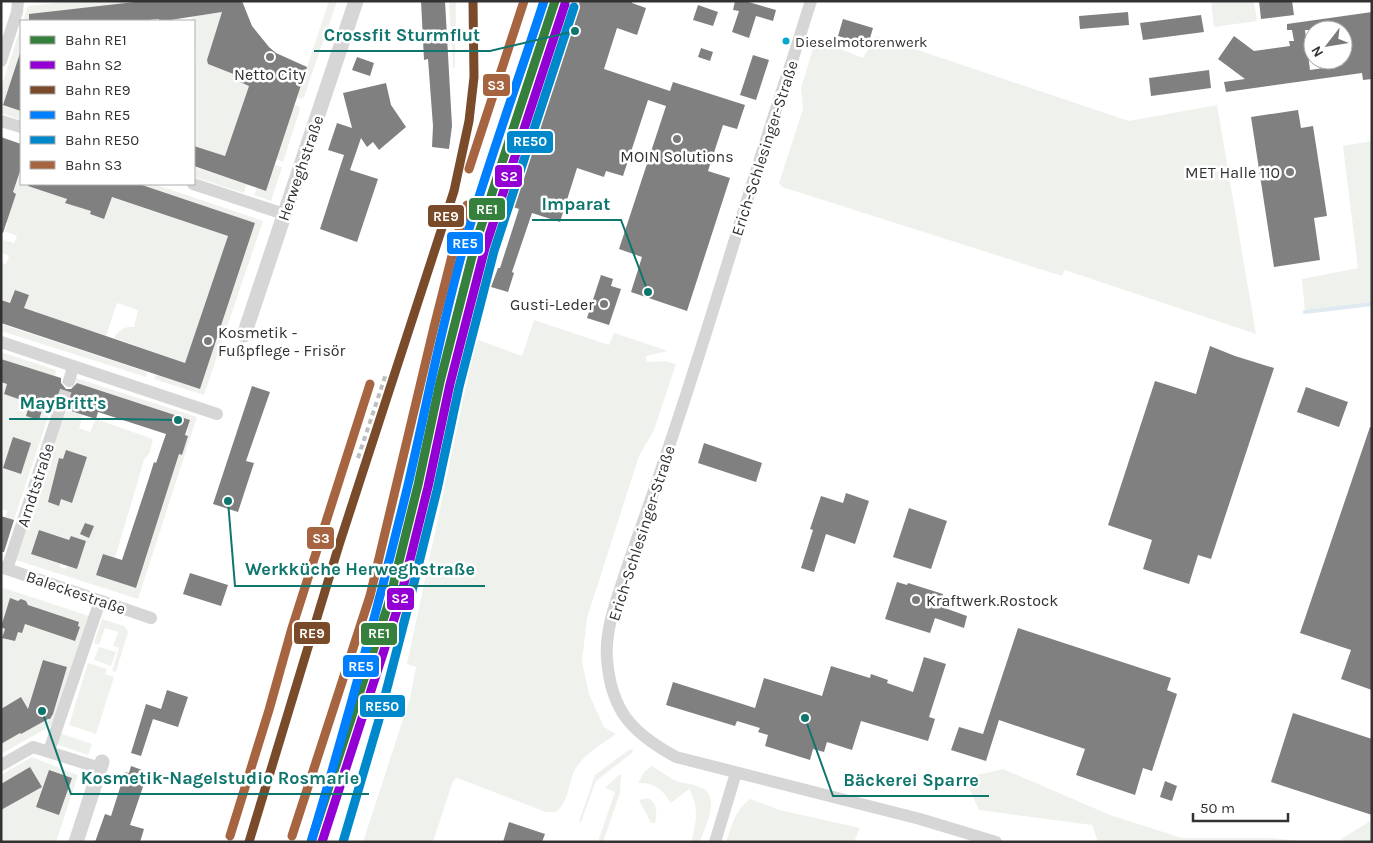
<svg xmlns="http://www.w3.org/2000/svg" width="1373" height="843" viewBox="0 0 1373 843" font-family="Karla,sans-serif">
	<style>
		.green { fill: #eff2ec; fill-rule: evenodd }
		.lines { fill: none; stroke-linecap: round; stroke-linejoin: round }
		.stream { stroke: #dee9f1; stroke-width: 4 }
		.building { fill: #808080; fill-rule: evenodd }
		.minor-tunnel { stroke: #d6d6d6; stroke-width: 12; stroke-dasharray: 12 6; stroke-linecap: butt }
		.minor { stroke: #d6d6d6; stroke-width: 12 }
		.tertiary { stroke: #d6d6d6; stroke-width: 15 }
		.rail { stroke: #bebebe; stroke-width: 4; stroke-dasharray: 5 4; stroke-linecap: butt }
		.rail-1-casing { stroke: #fff; stroke-width: 12 }
		.rail-2-casing { stroke: #fff; stroke-width: 12 }
		.rail-3-casing { stroke: #fff; stroke-width: 12 }
		.rail-4-casing { stroke: #fff; stroke-width: 12 }
		.rail-5-casing { stroke: #fff; stroke-width: 12 }
		.rail-6-casing { stroke: #fff; stroke-width: 12 }
		.rail-1 { stroke: #36803d; stroke-width: 9 }
		.rail-2 { stroke: #9400d3; stroke-width: 9 }
		.rail-3 { stroke: #7a4b2a; stroke-width: 9 }
		.rail-4 { stroke: #0080ff; stroke-width: 9 }
		.rail-5 { stroke: #08c; stroke-width: 9 }
		.rail-6 { stroke: #a66540; stroke-width: 9 }
		.bus-dot { fill: #00a9ce; stroke: #fff; stroke-width: 2 }
		.poi-dot { fill: #7a7a7a; stroke: #fff; stroke-width: 2 }
		.labels { text-anchor: middle; stroke-width: 5; stroke-linejoin: round; paint-order: stroke }
		.bus-label { font-size: 15px; fill: #323232; stroke: #fff; text-anchor: start }
		.poi-label { font-size: 16px; fill: #323232; stroke: #fff }
		.street-label { font-size: 16px; fill: #323232; stroke: #fff }
		.leader { fill: none; stroke: #0f766e; stroke-width: 2 }
		.callout-dot { fill: #0f766e; stroke: #fff; stroke-width: 2 }
		.callout-label { font-size: 18px; text-anchor: middle; font-weight: bold; fill: #0f766e; stroke: #fff; stroke-width: 5; stroke-linejoin: round; paint-order: stroke }
		.line-badge { stroke: #fff; stroke-width: 2 }
		.badge-label { font-size: 14px; text-anchor: middle; font-weight: bold; fill: #fff }
	</style>
	<rect width="100%" height="100%" fill="#fff"/>
	<g class="green">
		<polygon points="71,1 144,1 33,14 31,21 23,21 28,6"/>
		<polygon points="329,1 337,1 304,97 300,99 297,97"/>
		<polygon points="449,1 456,1 455,68 453,68"/>
		<polygon points="1211,1 1254,1 1257,21 1214,27"/>
		<polygon points="222,12 207,60 208,64 241,77 240,82 249,86 224,158 216,153 194,146 194,62 196,61 194,21 192,21 191,17"/>
		<polygon points="21,26 21,49 3,104 21,111 21,120 1,113 1,88"/>
		<polygon points="876,36 1129,121 1217,105 1256,334 1065,270 1062,276 782,187 779,183 803,109 801,88 816,39 863,58"/>
		<polygon points="294,105 299,106 300,109 283,162 276,159"/>
		<polygon points="1372,141 1372,304 1305,312 1302,279 1358,268 1343,146"/>
		<path d="M4,161L21,167V184H42L40,189L57,195L61,184L71,185L65,202L97,194L90,214L104,219L111,197L228,236L185,363L114,338C118,331 125,326 134,327L138,310L117,303L106,336L24,308L29,295L15,290L10,303L1,300V263L6,264L9,256L1,253V239L14,243L17,236L5,231L8,223L1,221L10,211L16,194L1,189L17,180L20,172Z"/>
		<polygon points="275,165 282,167 271,201 254,195 257,188 266,191"/>
		<polygon points="194,167 247,184 244,193 194,177"/>
		<polygon points="139,184 154,184 263,221 204,395 154,379 156,374 200,389 255,223"/>
		<path d="M534,320L609,345L614,333L668,351L646,356L647,362L665,361L676,364L654,430L639,456L587,618L582,661L589,694L604,727L616,734C603,744 583,754 575,770C568,783 569,802 556,812H546L457,778L453,781L433,842H363L410,698L416,667L407,664L476,339L522,356Z"/>
		<polygon points="1,324 147,372 146,377 1,331"/>
		<polygon points="1,352 56,370 55,376 1,359"/>
		<path d="M76,378L197,417L138,599L16,560L65,409L83,414L79,428L90,432L96,419L153,439L150,452L144,460L115,558L103,554L96,575L136,588L179,454L182,455L190,420L74,382ZM39,531L69,540L71,536L81,539L80,544L84,546L77,569L67,566L66,569L60,567V564L31,554Z"/>
		<polygon points="1,382 7,384 4,394 29,391 54,399 14,520 5,517 7,511 1,509"/>
		<polygon points="1,587 89,616 54,724 1,754"/>
		<polygon points="102,619 124,626 128,632 116,672 112,671 119,648 113,646 118,632 105,628 99,645 94,643"/>
		<polygon points="99,647 116,652 111,666 94,660"/>
		<polygon points="88,663 107,669 105,674 114,677 96,734 69,725"/>
		<polygon points="60,733 92,744 88,755 56,744"/>
		<polygon points="630,749 633,750 632,753 596,781 581,822 579,822 595,775"/>
		<polygon points="32,757 78,775 56,842 1,842 1,775"/>
		<path d="M652,766C659,770 665,775 672,779C681,784 693,783 702,788C721,798 705,827 700,842H691C697,823 699,806 689,789L671,803C663,790 654,782 638,783L644,772Z"/>
		<polygon points="1003,769 1110,815 1182,838 1271,838 1310,842 1098,842 1092,825 979,810 964,778"/>
		<polygon points="619,775 621,775 620,793 603,842 598,842 615,792 605,788"/>
		<path d="M647,798C658,802 657,813 655,823H651L640,802L639,800Z"/>
		<path d="M750,799L780,810L860,828L854,842H726C733,823 734,812 750,799Z"/>
		<polygon points="1372,820 1372,842 1345,842 1341,839"/>
	</g>
	<g class="lines">
		<polyline class="stream" points="1305,312 1372,304"/>
	</g>
	<g class="building">
		<polygon points="143,1 242,1 252,26 269,47 276,53 307,67 266,191 194,166 194,146 225,156 249,86 240,82 241,77 208,64 207,60 222,12 164,21 159,21 159,19 138,21 29,21 29,14"/>
		<polygon points="421,1 445,1 452,126 449,149 432,147 433,126 428,59 424,60"/>
		<polygon points="580,1 632,1 632,3 646,8 637,35 617,28 604,69 670,91 673,82 745,105 737,129 723,125 708,171 730,178 687,311 631,292 642,257 619,249 666,106 648,100 623,176 606,171 604,177 577,168 560,222 532,213 512,272 514,273 508,292 491,287 498,268 500,268 519,209 513,207 540,121 531,118 540,90 550,93 566,40 558,38 566,12 575,15"/>
		<polygon points="735,1 745,1 776,10 773,21 756,16 749,38 732,32 739,11 733,10"/>
		<polygon points="1259,1 1292,1 1294,15 1261,19"/>
		<polygon points="698,5 718,12 713,26 693,20"/>
		<polygon points="1128,12 1129,25 1080,29 1079,16"/>
		<path d="M1372,12V79L1363,80L1362,73L1226,92L1224,82L1245,79L1218,59L1234,36L1254,51L1290,46L1289,41H1294L1292,30H1287V24ZM1305,30H1343V65L1310,70Z"/>
		<polygon points="1201,15 1204,32 1143,40 1140,23"/>
		<polygon points="843,19 873,28 868,45 838,36"/>
		<polygon points="701,48 713,52 710,61 698,57"/>
		<polygon points="20,53 21,53 21,111 3,105"/>
		<polygon points="753,55 769,60 756,100 740,95"/>
		<polygon points="357,57 374,63 370,76 352,70"/>
		<polygon points="1209,70 1211,88 1151,96 1149,78"/>
		<polygon points="386,83 391,105 406,127 379,150 373,142 367,147 361,138 350,170 378,179 357,242 320,229 344,155 328,150 337,123 352,128 343,93"/>
		<polygon points="1298,110 1301,128 1313,126 1327,216 1314,218 1320,260 1274,267 1251,117"/>
		<polygon points="1,137 21,144 21,168 13,192 16,194 3,233 1,232"/>
		<polygon points="28,184 139,184 255,223 200,389 1,323 1,300 10,303 15,290 29,295 24,308 185,363 228,236 112,197 104,219 90,214 91,211 65,203 67,199 28,186"/>
		<polygon points="601,275 613,279 611,286 621,289 609,325 587,318"/>
		<polygon points="1210,346 1235,356 1274,368 1211,559 1198,555 1189,584 1143,569 1152,540 1108,525 1155,381 1196,394"/>
		<polygon points="1,359 61,378 61,383 66,389 71,389 77,383 190,420 185,435 188,436 182,455 179,454 136,588 96,575 103,554 122,560 149,478 154,462 156,463 166,434 98,412 96,419 68,410 70,400 64,394 57,396 54,400 46,397 39,420 26,416 30,403 4,394 7,384 1,382"/>
		<polygon points="252,386 270,392 246,461 254,463 238,512 213,504"/>
		<polygon points="1306,387 1348,402 1339,427 1297,412"/>
		<polygon points="1370,427 1372,427 1372,690 1341,679 1351,650 1300,633"/>
		<polygon points="13,437 31,443 21,474 3,468"/>
		<polygon points="704,443 762,463 756,482 698,463"/>
		<polygon points="66,450 87,457 72,503 61,499 59,506 48,502 59,458 63,459"/>
		<polygon points="846,493 869,501 855,544 826,534 814,572 801,568 813,530 810,529 821,496 843,503"/>
		<polygon points="909,508 947,521 931,569 893,557"/>
		<polygon points="1,516 14,520 4,552 1,552"/>
		<polygon points="85,523 94,526 89,538 80,534"/>
		<polygon points="39,530 69,540 71,536 86,541 77,569 31,554"/>
		<polygon points="190,573 228,585 221,606 183,594"/>
		<polygon points="897,582 907,585 908,583 943,594 939,606 967,616 964,628 935,618 930,633 885,619"/>
		<polygon points="10,598 18,601 21,599 26,601 28,605 79,622 78,626 80,627 75,641 25,624 22,633 18,632 15,641 2,638 5,629 1,627"/>
		<polygon points="1018,628 1171,678 1167,690 1177,694 1152,771 1143,768 1135,795 1076,775 1085,749 999,720 986,761 951,750 959,727 983,734"/>
		<polygon points="924,657 946,664 929,717 935,719 928,741 861,721 852,750 827,742 824,752 813,749 810,760 765,746 768,735 758,732 760,728 737,721 735,726 666,705 673,682 755,708 764,678 822,696 831,666 870,678 871,674 888,680 887,683 913,692"/>
		<polygon points="43,660 67,667 53,714 50,719 48,719 21,734 20,733 1,744 1,709 21,697 28,709"/>
		<polygon points="167,690 188,697 178,727 153,719 141,756 131,753 146,704 161,709"/>
		<polygon points="1293,713 1372,739 1372,815 1271,782"/>
		<polygon points="131,766 145,771 143,777 146,778 130,825 144,829 140,842 95,842 105,814 111,816 125,772 129,773"/>
		<polygon points="30,767 42,787 1,810 1,784"/>
		<polygon points="49,770 72,778 59,815 36,807"/>
		<polygon points="1165,781 1177,786 1172,801 1160,797"/>
		<polygon points="509,822 545,834 542,842 503,842"/>
	</g>
	<g class="lines">
		<polyline class="minor-tunnel" points="62,402 69,381"/>
		<g class="minor">
			<path d="M811,1C804,22 798,43 791,64C747,193 711,325 666,455C652,498 636,540 622,583C614,607 605,633 607,659C611,711 632,733 676,757L920,819L996,842"/>
			<polyline points="1,61 17,12 18,1"/>
			<polyline points="1,121 21,127"/>
			<polyline points="193,184 284,214"/>
			<polyline points="1,342 217,414"/>
			<polyline points="69,381 73,367"/>
			<polyline points="1,567 151,618"/>
			<polyline points="7,569 62,402"/>
			<polyline points="49,751 100,601"/>
			<polyline points="1,765 33,747 100,768"/>
			<polyline points="715,842 736,773"/>
		</g>
		<g class="tertiary">
			<polyline points="244,335 356,1"/>
			<polyline points="76,842 102,762"/>
		</g>
		<polyline class="rail" points="358,458 386,374"/>
		<g class="rail-1-casing">
			<polyline id="rail-1" points="311,842 389,602 418,485 440,382 475,245 555,1"/>
		</g>
		<g class="rail-2-casing">
			<polyline id="rail-2" points="322,842 399,604 428,487 450,384 485,248 565,4"/>
		</g>
		<g class="rail-3-casing">
			<polyline id="rail-3" points="249,842 339,545 454,191 469,121 474,77 473,1"/>
		</g>
		<g class="rail-4-casing">
			<path id="rail-4" d="M312,839C347,722 379,604 408,485C427,404 442,322 465,242C489,161 518,81 544,1"/>
		</g>
		<g class="rail-5-casing">
			<polyline id="rail-5" points="343,842 378,723 408,607 437,490 459,387 494,251 574,7"/>
		</g>
		<g class="rail-6-casing">
			<g id="rail-6">
				<polyline points="469,169 524,1"/>
				<polyline points="230,836 269,710 292,628 370,384"/>
				<polyline points="292,836 370,596 434,327 456,240 467,205"/>
			</g>
		</g>
		<use href="#rail-1" class="rail-1"/>
		<use href="#rail-2" class="rail-2"/>
		<use href="#rail-3" class="rail-3"/>
		<use href="#rail-4" class="rail-4"/>
		<use href="#rail-5" class="rail-5"/>
		<use href="#rail-6" class="rail-6"/>
	</g>
	<circle class="bus-dot" cx="786" cy="41" r="4.5"/>
	<g class="poi-dot">
		<circle cx="270" cy="57" r="5"/>
		<circle cx="677" cy="139" r="5"/>
		<circle cx="1290" cy="172" r="5"/>
		<circle cx="604" cy="304" r="5"/>
		<circle cx="208" cy="341" r="5"/>
		<circle cx="916" cy="600" r="5"/>
	</g>
	<g class="labels">
		<g class="bus-label">
			<text x="795" y="47">Dieselmotorenwerk</text>
		</g>
		<g class="poi-label">
			<text x="270" y="80">Netto City</text>
			<text x="677" y="162">MOIN Solutions</text>
			<text x="1280" y="178" text-anchor="end">MET Halle 110</text>
			<text x="594" y="310" text-anchor="end">Gusti-Leder</text>
			<text x="218" y="338" text-anchor="start">Kosmetik -<tspan x="218" dy="18">Fußpflege - Frisör</tspan></text>
			<text x="926" y="606" text-anchor="start">Kraftwerk.Rostock</text>
		</g>
		<g class="street-label">
			<text transform="translate(764 148) rotate(-72)" y="6">Erich-Schlesinger-Straße</text>
			<text transform="translate(300 168) rotate(-71)" y="6">Herweghstraße</text>
			<text transform="translate(35 485) rotate(-72)" y="6">Arndtstraße</text>
			<text transform="translate(641 533) rotate(-72)" y="6">Erich-Schlesinger-Straße</text>
			<text transform="translate(76 592) rotate(19)" y="6">Baleckestraße</text>
		</g>
	</g>
	<path class="leader" d="M575 31L490 51H314M648 292L621 220H532M178 420L116 419H9M228 501L235 586H485M42 711L71 794H369M805 718L833 796H989"/>
	<g class="callout-dot">
		<circle cx="575" cy="31" r="5"/>
		<circle cx="648" cy="292" r="5"/>
		<circle cx="178" cy="420" r="5"/>
		<circle cx="228" cy="501" r="5"/>
		<circle cx="42" cy="711" r="5"/>
		<circle cx="805" cy="718" r="5"/>
	</g>
	<g class="callout-label">
		<text x="402" y="41">Crossfit Sturmflut</text>
		<text x="576" y="210">Imparat</text>
		<text x="63" y="409">MayBritt's</text>
		<text x="360" y="575">Werkküche Herweghstraße</text>
		<text x="220" y="784">Kosmetik-Nagelstudio Rosmarie</text>
		<text x="911" y="786">Bäckerei Sparre</text>
	</g>
	<g class="line-badge">
		<rect x="482" y="73" width="29" height="24" rx="5" fill="#a66540"/>
		<rect x="506" y="130" width="48" height="24" rx="5" fill="#08c"/>
		<rect x="494" y="164" width="29" height="24" rx="5" fill="#9400d3"/>
		<rect x="468" y="197" width="38" height="24" rx="5" fill="#36803d"/>
		<rect x="427" y="204" width="38" height="24" rx="5" fill="#7a4b2a"/>
		<rect x="446" y="231" width="38" height="24" rx="5" fill="#0080ff"/>
		<rect x="306" y="526" width="29" height="24" rx="5" fill="#a66540"/>
		<rect x="386" y="587" width="29" height="24" rx="5" fill="#9400d3"/>
		<rect x="293" y="621" width="38" height="24" rx="5" fill="#7a4b2a"/>
		<rect x="360" y="622" width="38" height="24" rx="5" fill="#36803d"/>
		<rect x="342" y="654" width="38" height="24" rx="5" fill="#0080ff"/>
		<rect x="359" y="694" width="47" height="24" rx="5" fill="#08c"/>
	</g>
	<g class="badge-label">
		<text x="496" y="90">S3</text>
		<text x="530" y="146">RE50</text>
		<text x="509" y="181">S2</text>
		<text x="487" y="214">RE1</text>
		<text x="446" y="221">RE9</text>
		<text x="465" y="248">RE5</text>
		<text x="321" y="543">S3</text>
		<text x="400" y="603">S2</text>
		<text x="312" y="638">RE9</text>
		<text x="379" y="638">RE1</text>
		<text x="361" y="671">RE5</text>
		<text x="382" y="711">RE50</text>
	</g>
	<rect width="1373" height="843" fill="none" stroke="#323232" stroke-width="5"/>
	<rect x="20" y="20" width="175" height="165" fill="#ffffff" stroke="#adadad"/>
	<rect x="30" y="36" width="25" height="8" fill="#36803d" stroke="#adadad"/>
	<text x="65" y="45" font-size="15" fill="#323232">Bahn RE1</text>
	<rect x="30" y="61" width="25" height="8" fill="#9400d3" stroke="#adadad"/>
	<text x="65" y="70" font-size="15" fill="#323232">Bahn S2</text>
	<rect x="30" y="86" width="25" height="8" fill="#7a4b2a" stroke="#adadad"/>
	<text x="65" y="95" font-size="15" fill="#323232">Bahn RE9</text>
	<rect x="30" y="111" width="25" height="8" fill="#0080ff" stroke="#adadad"/>
	<text x="65" y="120" font-size="15" fill="#323232">Bahn RE5</text>
	<rect x="30" y="136" width="25" height="8" fill="#0088cc" stroke="#adadad"/>
	<text x="65" y="145" font-size="15" fill="#323232">Bahn RE50</text>
	<rect x="30" y="161" width="25" height="8" fill="#a66540" stroke="#adadad"/>
	<text x="65" y="170" font-size="15" fill="#323232">Bahn S3</text>
	<g transform="translate(1328 45) rotate(239)"><circle r="24" fill="#ffffff" stroke="#adadad"/>
	<path d="M0-4L9 19L0 12L-9 19Z" fill="#7a7a7a"/>
	<text y="-8" font-size="14" font-weight="bold" text-anchor="middle" fill="#323232">N</text>
	</g>
	<path d="M1193 813v8h95v-8" fill="none" stroke="#323232" stroke-width="2.5"/>
	<text x="1200" y="813" font-size="15" fill="#323232" stroke="#ffffff" stroke-width="4" paint-order="stroke">50 m</text>
</svg>
